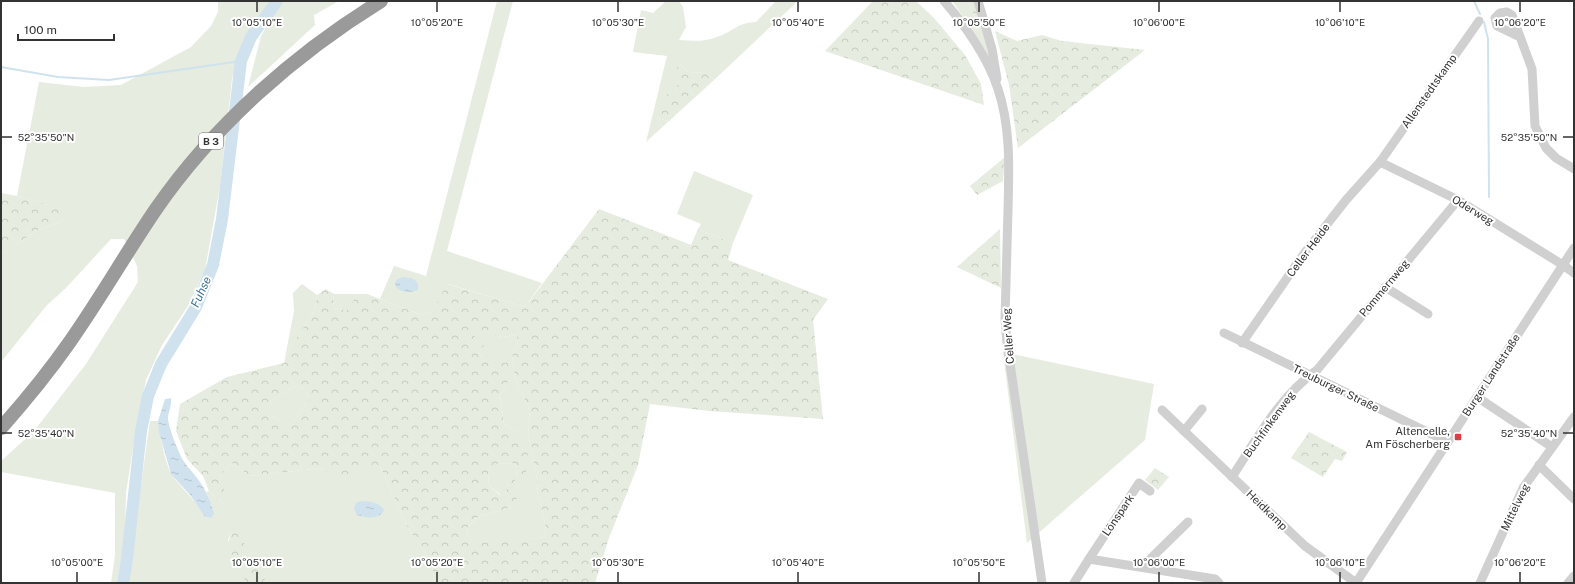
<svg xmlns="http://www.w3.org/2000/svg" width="1575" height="584" viewBox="0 0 1575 584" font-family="'Public Sans',sans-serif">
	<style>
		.grass { fill: #e6ecdf }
		.forest { fill: url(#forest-crowns); fill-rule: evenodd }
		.water { fill: url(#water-ripples) }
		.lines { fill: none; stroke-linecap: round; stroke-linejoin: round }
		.stream { stroke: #cfe2ee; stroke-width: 2 }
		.river { stroke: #cfe2ee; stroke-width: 12 }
		.minor { stroke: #d0d0d0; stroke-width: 9 }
		.highway { stroke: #9a9a9a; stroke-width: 14 }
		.ticks { fill: none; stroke: #333; stroke-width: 1.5 }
		.poi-dot { fill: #e63946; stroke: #fff; stroke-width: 1.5 }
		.labels { text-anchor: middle; stroke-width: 4; stroke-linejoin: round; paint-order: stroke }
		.shield { fill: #fff; stroke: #707070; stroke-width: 1 }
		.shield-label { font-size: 10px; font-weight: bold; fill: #333 }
		.street-label { font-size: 11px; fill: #333; stroke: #fff }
		.poi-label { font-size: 11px; fill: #333; stroke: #fff; text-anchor: end }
		.water-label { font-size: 12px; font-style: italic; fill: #3f7597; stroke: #fff }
		.ticks-label { font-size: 10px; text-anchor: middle; fill: #333; stroke: #fff; stroke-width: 4; stroke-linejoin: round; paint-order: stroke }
	</style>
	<defs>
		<pattern id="forest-crowns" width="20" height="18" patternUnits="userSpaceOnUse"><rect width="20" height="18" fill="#e6ecdf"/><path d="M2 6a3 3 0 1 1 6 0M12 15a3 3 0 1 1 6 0" fill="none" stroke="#c6cbc0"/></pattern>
		<pattern id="water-ripples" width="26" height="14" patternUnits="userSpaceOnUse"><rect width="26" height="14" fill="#cfe2ee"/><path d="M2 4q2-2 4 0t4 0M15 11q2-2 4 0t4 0" fill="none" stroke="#b2c2cd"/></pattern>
	</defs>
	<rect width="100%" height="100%" fill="#fff"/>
	<g class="grass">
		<polygon points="218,1 273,1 243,42 232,79 220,186 205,270 188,306 162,345 146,380 135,435 126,493 125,538 117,583 111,583 115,555 115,493 1,472 1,461 34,431 86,364 138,282 137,266 124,239 111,239 66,288 47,305 1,362 1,254 38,230 61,222 62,209 17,196 39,82 84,87 121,85 191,47 211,26 218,12"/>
		<polygon points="282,1 339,1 314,15 315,25 248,87 261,36"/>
		<polygon points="497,1 513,1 447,251 542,283 525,307 448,284 433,311 422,315 380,299 394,266 426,276"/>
		<path d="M666,1H679L683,7L686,27L679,40C692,41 705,42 717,37C733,32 736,23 756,22L776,1H798L714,80L706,73L688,72L680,64L678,82L676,91L657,118L669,121L646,142L667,56L633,52L641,10L653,13Z"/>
		<polygon points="952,1 968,1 976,21 984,33 993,69 971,28"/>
		<polygon points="694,171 753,195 733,243 698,229 701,224 677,214"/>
		<polygon points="302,284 317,295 315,310 288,351 284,363 294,311 293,293"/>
		<polygon points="334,294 358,294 348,310 333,308"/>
		<polygon points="469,331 503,337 517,335 518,349 512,352 515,380 528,406 530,417 528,434 538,483 537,496 541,503 546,530 545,537 471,545 466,529 478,517 512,507 508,482 506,492 501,495 488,485 489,469 493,464 515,463 517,476 520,434 504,424 500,396 509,380 485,361 478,352"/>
		<polygon points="1003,352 1154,384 1145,440 1027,543"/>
		<polygon points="296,385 307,390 308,401 294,421 279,421 270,415 270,403 280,395"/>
		<path d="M150,421H158C159,431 166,467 172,475C183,490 196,501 205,517L211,518L212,506L206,492L209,491L223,504L220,475L232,463L250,476L322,468L338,478L355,466H380L408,528L431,562L435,583H267L231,532L228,540L248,583H127Z"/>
	</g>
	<g class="forest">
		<polygon points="873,1 916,1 934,18 965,55 981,84 984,105 825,51"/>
		<polygon points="968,1 975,1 985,34 976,21"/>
		<polygon points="995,31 1017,41 1042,35 1062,41 1145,50 1018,148 1009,85"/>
		<polygon points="680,64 688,72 706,73 714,80 669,121 657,118 668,93 676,91 678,82 674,72"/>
		<polygon points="1005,157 1003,181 977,195 970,186"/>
		<polygon points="1,193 17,196 63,209 61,222 38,230 1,254"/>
		<path d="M599,209L691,245L698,229L733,243L728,260L828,299L813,320L823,419L709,411L650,404L638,465L609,538L595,583H435L431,562L408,528L380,466H355L353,477L337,478L322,468L250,476L232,463L220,475L227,501L223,504L209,491L203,476L187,459L176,431L180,404L227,377L284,363L288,351L315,310L317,295L326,289L334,294L333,308L347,310L358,294H367L422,315L433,311L447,284L525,307ZM470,332L503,337L517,335L518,349L512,352L515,380L528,406L530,417L528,434L538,483L537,496L541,503L546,530L545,537L471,544L466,529L478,517L512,507L520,492L513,476L508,482L506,492L500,495L488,485L489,469L494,464L515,463L517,476L525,481L528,452L520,434L504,424L500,396L509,380L508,363L485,361L478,352L484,345ZM296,385L307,390L308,401L294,421H279L270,415V403L280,395Z"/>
		<polygon points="1000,229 1001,288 957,267"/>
		<polygon points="1309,432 1347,452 1342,461 1335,459 1323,477 1291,458"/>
		<polygon points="1155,468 1169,477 1158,490 1145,480"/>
		<path d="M231,532L238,533L267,583H247C235,566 224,554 231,532Z"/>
	</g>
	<g class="water">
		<path d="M403,277C412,278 419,279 418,290C409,293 401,293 395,286L396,280Z"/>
		<path d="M171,398C172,406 168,412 168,419C169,429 178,451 183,460C187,467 193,472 197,478C205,488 211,501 214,514L211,518L205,517L190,495L171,474L159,432L158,421L165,399Z"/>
		<path d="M363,501C372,502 378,502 384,510C380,520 366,518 357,515L354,509L356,503Z"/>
	</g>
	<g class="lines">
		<g class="stream">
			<polyline points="1474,1 1480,14"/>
			<polyline points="1484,22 1488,39 1489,197"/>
			<polyline points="1,67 58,77 109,80 241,61"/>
		</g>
		<polyline class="river" points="123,583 127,559 141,431 148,396 161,364 196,307 213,265 222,219 241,61 251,37 277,1"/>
		<g class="minor">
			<path d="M944,1C965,25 988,58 998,89C1011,128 1009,169 1008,210C1007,246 1006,283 1005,319L1007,343L1042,583"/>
			<polyline points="978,1 992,49 997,79"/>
			<polyline points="1520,37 1497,26 1495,18 1500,13 1507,12 1512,15 1532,69 1535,126 1546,148 1556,158 1574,169"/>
			<polyline points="1380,162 1458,200 1563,265 1574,273"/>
			<polyline points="1385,287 1428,314"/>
			<polyline points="1224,333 1448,442"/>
			<polyline points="1242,343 1303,255 1346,200 1380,162 1479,21"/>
			<polyline points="1477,397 1552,447"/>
			<polyline points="1162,410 1305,546 1356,583"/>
			<polyline points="1184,431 1202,409"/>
			<polyline points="1539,465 1574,499"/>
			<path d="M1232,477C1257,439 1279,397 1317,370L1458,200"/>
			<polyline points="1089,559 1139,483 1150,491"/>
			<polyline points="1142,567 1188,522"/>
			<polyline points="1074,583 1089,559 1215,579 1219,583"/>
			<polyline points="1356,583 1574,248"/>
			<polyline points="1480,583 1523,488 1574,417"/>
			<polyline points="1568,583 1574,576"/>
		</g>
		<path class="highway" d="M1,428C25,401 48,373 69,343C100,299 126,253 156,209C214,125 295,54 381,1"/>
	</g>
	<path class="ticks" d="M257,2V12M437,2V12M618,2V12M798,2V12M979,2V12M1159,2V12M1340,2V12M1520,2V12M2,137H12M1563,137H1573M2,433H12M1563,433H1573M77,572V582M257,572V582M437,572V582M618,572V582M798,572V582M979,572V582M1159,572V582M1340,572V582M1520,572V582"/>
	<rect class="poi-dot" x="1454" y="433" width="8" height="8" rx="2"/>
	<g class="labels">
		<rect class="shield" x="199" y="133" width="24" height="16" rx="3"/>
		<g class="shield-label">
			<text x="211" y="145">B 3</text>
		</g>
		<g class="street-label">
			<text transform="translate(1429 91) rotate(-55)" y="4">Allenstedtskamp</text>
			<text transform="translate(1473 210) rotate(31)" y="4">Oderweg</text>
			<text transform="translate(1308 250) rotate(-53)" y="4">Celler Heide</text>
			<text transform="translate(1384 288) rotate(-50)" y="4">Pommernweg</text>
			<text transform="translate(1008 336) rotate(-94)" y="4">Celler Weg</text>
			<text transform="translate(1491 375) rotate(-57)" y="4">Burger Landstraße</text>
			<text transform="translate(1336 388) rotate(26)" y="4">Treuburger Straße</text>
			<text transform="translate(1269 424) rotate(-54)" y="4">Buchfinkenweg</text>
			<text transform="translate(1515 507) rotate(-64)" y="4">Mittelweg</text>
			<text transform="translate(1267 510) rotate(44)" y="4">Heidkamp</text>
			<text transform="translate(1118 515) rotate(-56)" y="4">Lönspark</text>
		</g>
		<g class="poi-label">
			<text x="1450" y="435">Altencelle,<tspan x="1450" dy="13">Am Föscherberg</tspan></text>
		</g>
		<g class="water-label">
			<text transform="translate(201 292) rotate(-66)" y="4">Fuhse</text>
		</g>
	</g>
	<g class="ticks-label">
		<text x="257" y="26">10°05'10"E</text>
		<text x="437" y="26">10°05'20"E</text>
		<text x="618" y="26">10°05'30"E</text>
		<text x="798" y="26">10°05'40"E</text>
		<text x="979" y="26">10°05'50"E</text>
		<text x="1159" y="26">10°06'00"E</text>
		<text x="1340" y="26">10°06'10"E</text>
		<text x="1520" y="26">10°06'20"E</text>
		<text x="46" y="141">52°35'50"N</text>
		<text x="1529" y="141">52°35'50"N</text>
		<text x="46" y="437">52°35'40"N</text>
		<text x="1529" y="437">52°35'40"N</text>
		<text x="77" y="566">10°05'00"E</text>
		<text x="257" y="566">10°05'10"E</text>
		<text x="437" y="566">10°05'20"E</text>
		<text x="618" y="566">10°05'30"E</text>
		<text x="798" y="566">10°05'40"E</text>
		<text x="979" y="566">10°05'50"E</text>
		<text x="1159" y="566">10°06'00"E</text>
		<text x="1340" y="566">10°06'10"E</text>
		<text x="1520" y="566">10°06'20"E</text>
	</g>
	<rect width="1575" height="584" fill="none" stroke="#333333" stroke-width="4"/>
	<path d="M18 34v6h96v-6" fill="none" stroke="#333333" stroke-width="2"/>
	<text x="24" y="34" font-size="12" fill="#333333" stroke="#ffffff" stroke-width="3" paint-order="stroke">100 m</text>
</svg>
